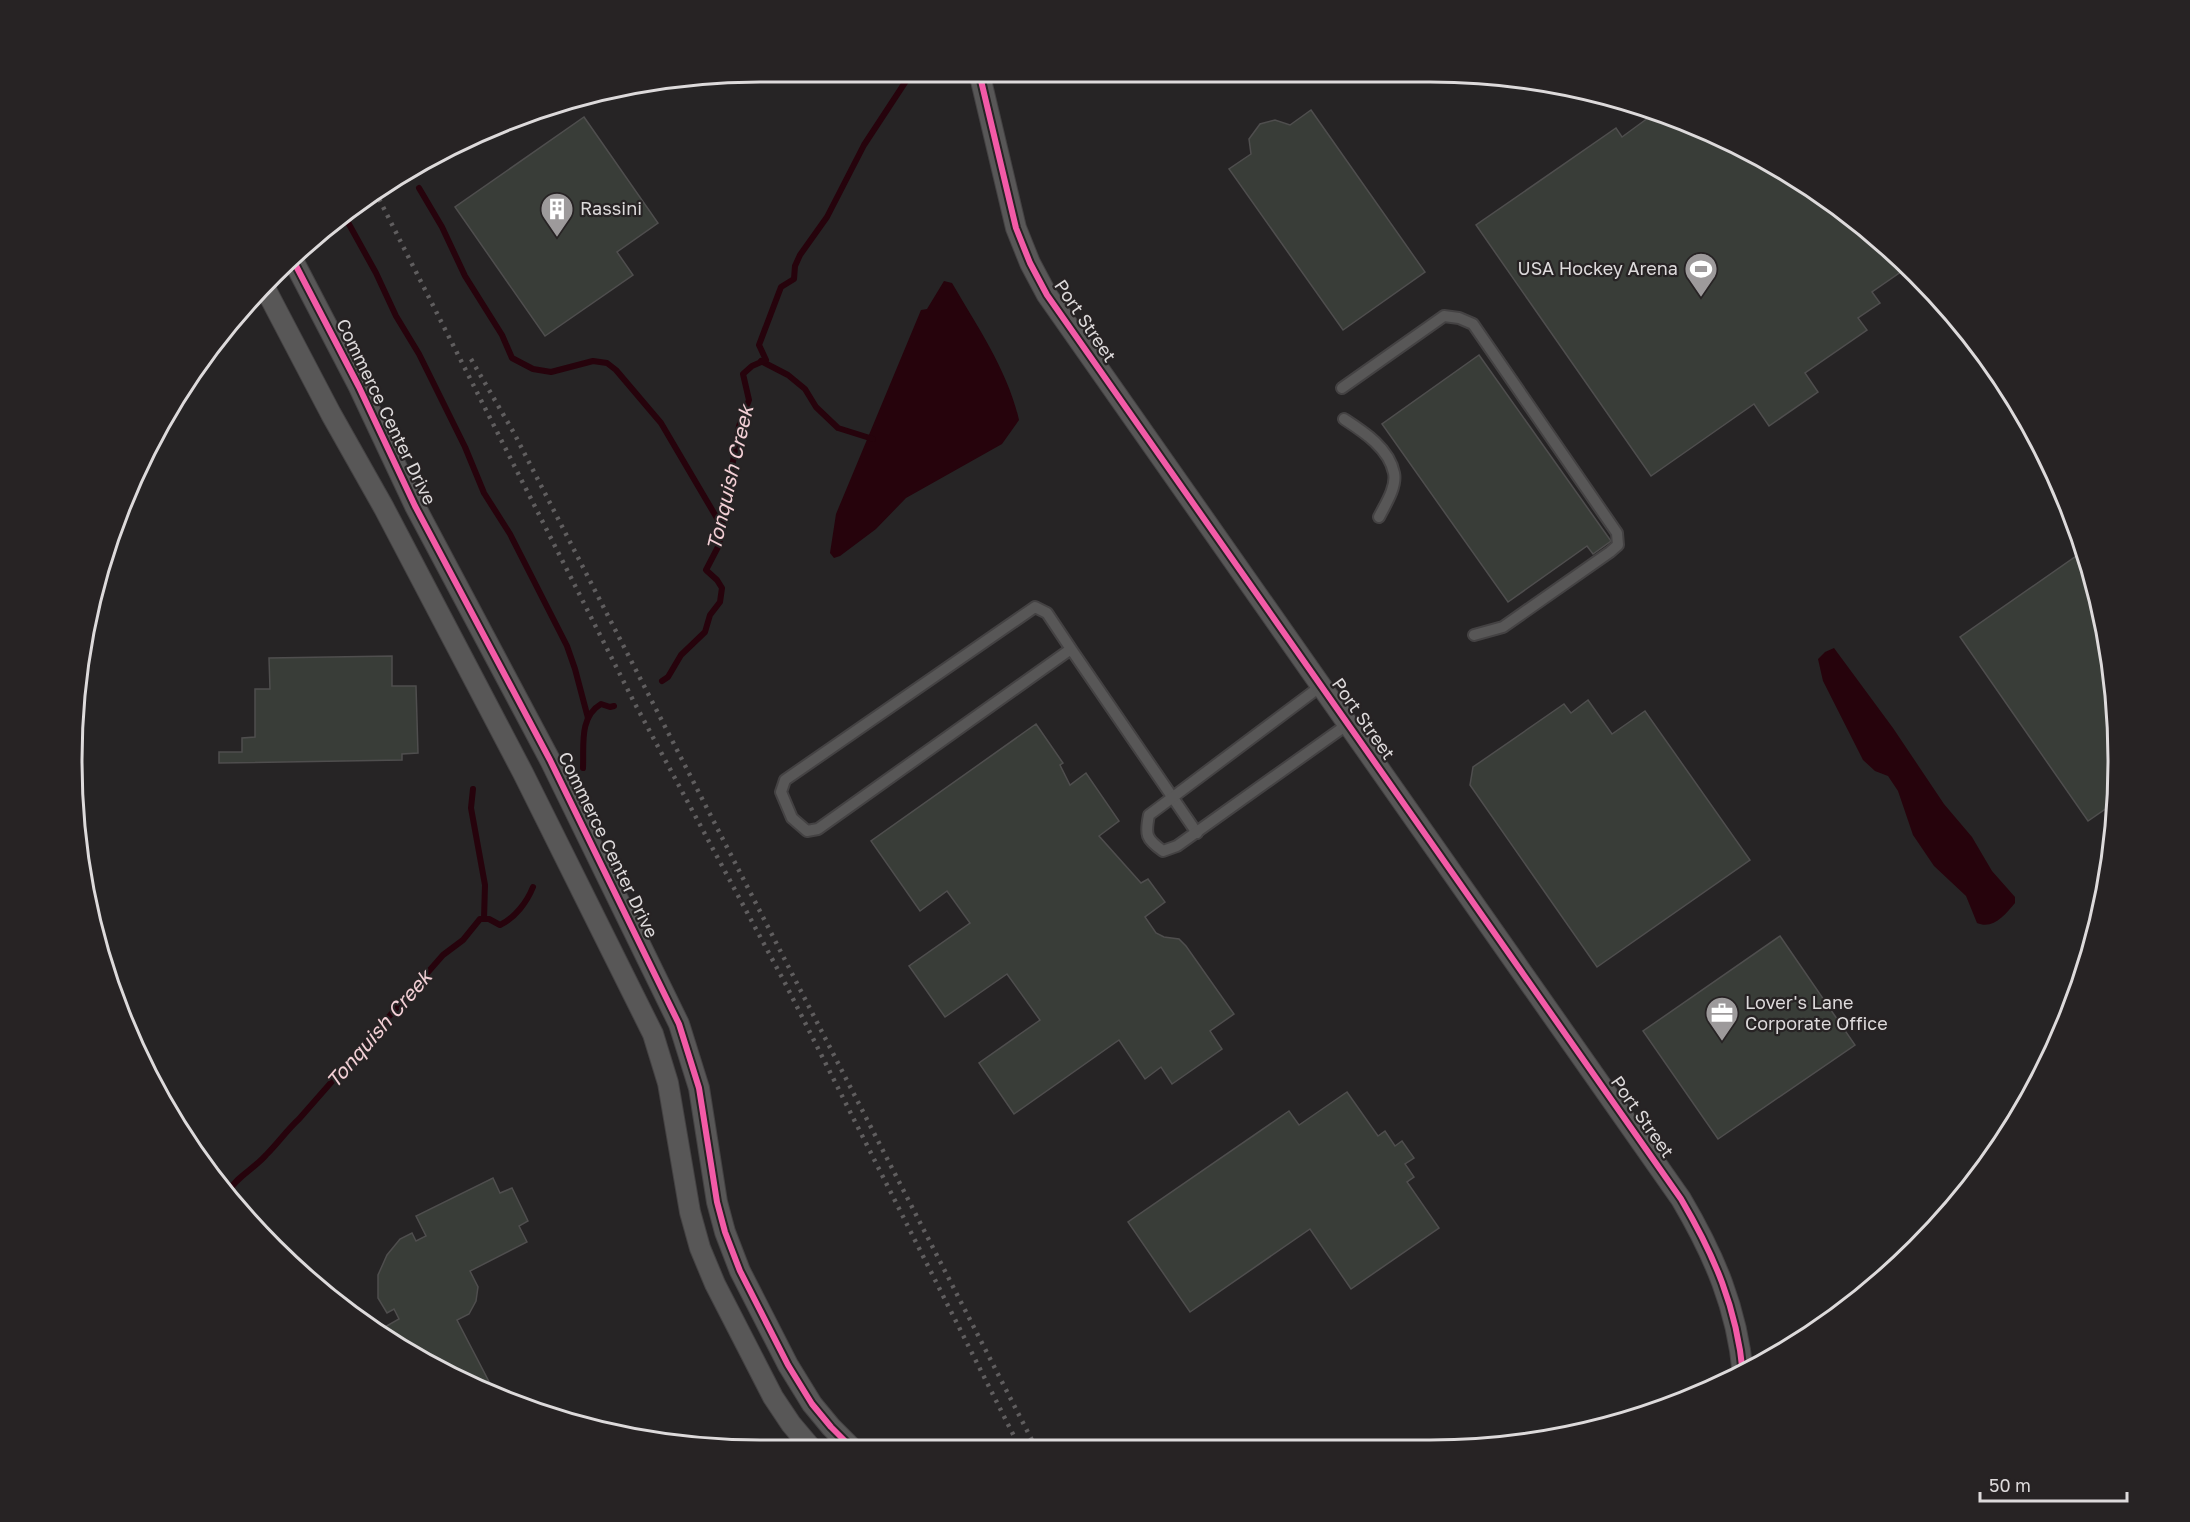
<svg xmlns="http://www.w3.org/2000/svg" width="2190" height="1522" viewBox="0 0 2190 1522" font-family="'Golos Text',sans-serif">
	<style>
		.water { fill: #26030c }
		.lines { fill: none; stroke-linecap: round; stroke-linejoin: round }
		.stream { stroke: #26030c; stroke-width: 6 }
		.building { fill: #393d38; stroke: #4f4e4e; stroke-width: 1.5 }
		.service-casing { stroke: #444243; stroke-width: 14 }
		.minor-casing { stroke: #444243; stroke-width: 22 }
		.service { stroke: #585757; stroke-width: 10 }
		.minor { stroke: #585757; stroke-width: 20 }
		.rail { stroke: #605e5f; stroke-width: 4.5; stroke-dasharray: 3 6; stroke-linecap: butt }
		.cycleway-casing { stroke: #272324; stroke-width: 10 }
		.cycleway { stroke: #f35aa7; stroke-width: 6 }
		.labels { text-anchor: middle; stroke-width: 4.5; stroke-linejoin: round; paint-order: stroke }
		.poi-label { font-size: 18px; fill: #dddadb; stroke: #272324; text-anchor: start }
		.street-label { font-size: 18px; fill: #dddadb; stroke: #272324 }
		.water-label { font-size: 20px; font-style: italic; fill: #f3d0d6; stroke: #272324 }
		.rim { fill: none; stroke: #dddadb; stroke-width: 3 }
	</style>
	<rect width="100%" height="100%" fill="#262425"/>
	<g class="water">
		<path d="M944,281L952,283C977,326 1008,371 1019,420L1002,444L906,498L876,529L840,556L834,558L830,553L836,514L921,310L927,309Z"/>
		<path d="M1834,648L1893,728L1944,804L1972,837L1992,871L2015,897V903C2005,915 1993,930 1977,923L1966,896L1934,866L1913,835L1898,791L1888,776L1875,771L1863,760L1823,681L1818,659L1825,652Z"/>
	</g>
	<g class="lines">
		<g class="stream">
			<polyline points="419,188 442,227 465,276 502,335 512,358 533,369 551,372 593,361 607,363 616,370 661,423 721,525"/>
			<polyline points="345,217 376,273 396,316 419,354 465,447 484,493 510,534 567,646 575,669 588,718"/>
			<polyline points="761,361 788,375 805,389 816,407 838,428 873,439"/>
			<polyline points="662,681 668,677 681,655 705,632 710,615 720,602 722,588 717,580 706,570 719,545 739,426 749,400 743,374 752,366 766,360 759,345 781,287 794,279 795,266 800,255 827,217 864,145 906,81 908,72"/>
			<path d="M583,768C584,745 579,717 601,704L610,707L614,706"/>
			<polyline points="473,789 471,808 485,885 484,919"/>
			<path d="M228,1192C237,1176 254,1169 266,1155C278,1143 287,1130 299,1119L443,955L463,940L480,919H489L500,925C515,918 527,902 533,887"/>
		</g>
	</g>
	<g class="building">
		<polygon points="1311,110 1425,272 1343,330 1229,169 1251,154 1249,139 1260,124 1275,120 1290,125"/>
		<polygon points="1652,115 1734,143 1848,214 1908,267 1872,292 1880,303 1858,318 1867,330 1805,373 1818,392 1769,426 1754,404 1651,476 1476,225 1616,128 1622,137"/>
		<polygon points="584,117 658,223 617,252 633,275 545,336 455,207"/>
		<polygon points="1479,355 1611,541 1593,554 1587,546 1508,602 1382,424"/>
		<polygon points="2082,552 2105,627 2118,761 2114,803 2088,821 1960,637"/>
		<polygon points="392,656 392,686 416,686 418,753 402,754 402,760 219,763 219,752 242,752 242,738 255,737 255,689 270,689 269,658"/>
		<polygon points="1588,700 1612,734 1645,711 1750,860 1597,967 1470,785 1473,767 1564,704 1571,713"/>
		<polygon points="1036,724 1063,763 1060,765 1070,785 1086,773 1119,821 1099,836 1141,883 1148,879 1165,902 1145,917 1156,933 1164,937 1179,939 1186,946 1234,1014 1210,1031 1222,1049 1172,1084 1161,1067 1145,1079 1119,1040 1014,1114 979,1063 1040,1020 1007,974 945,1017 909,966 970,923 947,891 920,911 871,841"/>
		<polygon points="1780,936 1855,1045 1718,1139 1643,1031"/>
		<polygon points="1347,1092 1378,1136 1385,1131 1395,1146 1402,1141 1414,1158 1405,1164 1414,1177 1407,1182 1439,1228 1351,1289 1310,1229 1190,1312 1128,1222 1289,1111 1299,1125"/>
		<polygon points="493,1178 500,1193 512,1188 528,1221 519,1226 527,1242 470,1271 478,1287 476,1301 469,1314 457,1320 497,1397 376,1332 399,1319 394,1309 387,1313 378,1298 378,1275 387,1255 400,1239 412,1233 416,1241 426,1236 416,1216"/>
	</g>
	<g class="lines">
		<g class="service-casing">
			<g id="service">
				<polyline points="1342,388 1444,316 1459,318 1473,324 1617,533 1618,545 1610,552 1503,627 1474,635"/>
				<path d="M1344,419C1364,432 1389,448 1394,473C1397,487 1385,505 1379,517"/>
				<polyline points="1071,649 1047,613 1035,607 785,780 781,792 792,818 807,831 818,829 1071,649 1197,833"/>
				<path d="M1321,686L1149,815C1145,835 1146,839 1163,851L1177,846L1348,724"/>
			</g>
		</g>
		<g class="minor-casing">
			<g id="minor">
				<path d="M979,72L1016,228L1030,263L1047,295L1681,1199C1714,1255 1737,1308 1743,1374"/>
				<polyline points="294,262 359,387 415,506 550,760 679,1024 699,1088 717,1202 725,1232 740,1271 788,1365 812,1404 831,1427 854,1450"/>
				<polyline points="265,288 331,414 384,508 523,773 653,1034 668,1083 690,1212 700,1248 715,1284 773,1397 791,1424 813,1450"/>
			</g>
		</g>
		<use href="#service" class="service"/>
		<use href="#minor" class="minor"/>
		<g class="rail">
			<polyline points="375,191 634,702 785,983 1021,1450"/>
			<polyline points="471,359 514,433 1037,1450"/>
		</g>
		<g class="cycleway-casing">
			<g id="cycleway">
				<path d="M979,72L1016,228L1030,263L1047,295L1681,1199C1714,1255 1737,1308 1743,1374"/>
				<polyline points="294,262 359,387 415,506 550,760 679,1024 699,1088 717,1202 725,1232 740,1271 788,1365 812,1404 831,1427 854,1450"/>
			</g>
		</g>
		<use href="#cycleway" class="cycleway"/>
	</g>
	<defs>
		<g id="building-pin" transform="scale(1.725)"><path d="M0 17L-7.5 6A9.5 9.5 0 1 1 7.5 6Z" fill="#9d9a9b" stroke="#272324"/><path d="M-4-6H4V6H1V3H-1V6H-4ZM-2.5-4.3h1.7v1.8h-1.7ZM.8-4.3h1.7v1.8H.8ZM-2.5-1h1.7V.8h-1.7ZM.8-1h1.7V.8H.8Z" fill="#fff"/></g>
		<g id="stadium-pin" transform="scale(1.725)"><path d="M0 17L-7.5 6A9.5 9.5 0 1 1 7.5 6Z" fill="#9d9a9b" stroke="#272324"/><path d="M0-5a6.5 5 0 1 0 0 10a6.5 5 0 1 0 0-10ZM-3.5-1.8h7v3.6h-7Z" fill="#fff"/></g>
		<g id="office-pin" transform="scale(1.725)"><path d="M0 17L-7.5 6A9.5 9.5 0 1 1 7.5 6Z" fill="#9d9a9b" stroke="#272324"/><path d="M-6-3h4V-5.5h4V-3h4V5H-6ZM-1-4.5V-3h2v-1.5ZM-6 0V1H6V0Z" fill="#fff"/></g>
	</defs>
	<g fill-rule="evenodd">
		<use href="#building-pin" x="557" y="209"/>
		<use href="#stadium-pin" x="1701" y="269"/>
		<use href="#office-pin" x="1722" y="1013"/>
	</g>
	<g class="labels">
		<g class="poi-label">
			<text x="580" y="215">Rassini</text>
			<text x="1678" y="275" text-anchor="end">USA Hockey Arena</text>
			<text x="1745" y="1009">Lover's Lane<tspan x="1745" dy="21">Corporate Office</tspan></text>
		</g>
		<g class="street-label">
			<text transform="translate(1085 321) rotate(56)" y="6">Port Street</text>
			<text transform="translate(386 412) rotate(64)" y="6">Commerce Center Drive</text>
			<text transform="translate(1363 719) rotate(55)" y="6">Port Street</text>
			<text transform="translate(608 845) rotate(64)" y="6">Commerce Center Drive</text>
			<text transform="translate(1642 1117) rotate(55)" y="6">Port Street</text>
		</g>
		<g class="water-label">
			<text transform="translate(730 478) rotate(-77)" y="7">Tonquish Creek</text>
			<text transform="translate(379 1029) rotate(-49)" y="7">Tonquish Creek</text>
		</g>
	</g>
	<path d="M0 0H2190V1522H0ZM760 82H1430A678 678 0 0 1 2108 760V762A678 678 0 0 1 1430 1440H760A678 678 0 0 1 82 762V760A678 678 0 0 1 760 82Z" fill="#272324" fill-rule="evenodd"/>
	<path class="rim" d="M760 82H1430A678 678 0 0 1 2108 760V762A678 678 0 0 1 1430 1440H760A678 678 0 0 1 82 762V760A678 678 0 0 1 760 82Z"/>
	<path d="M1980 1492v9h147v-9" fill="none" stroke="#dddadb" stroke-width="3"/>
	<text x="1989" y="1492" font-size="18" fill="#dddadb" stroke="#272324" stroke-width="4.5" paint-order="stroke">50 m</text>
</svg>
